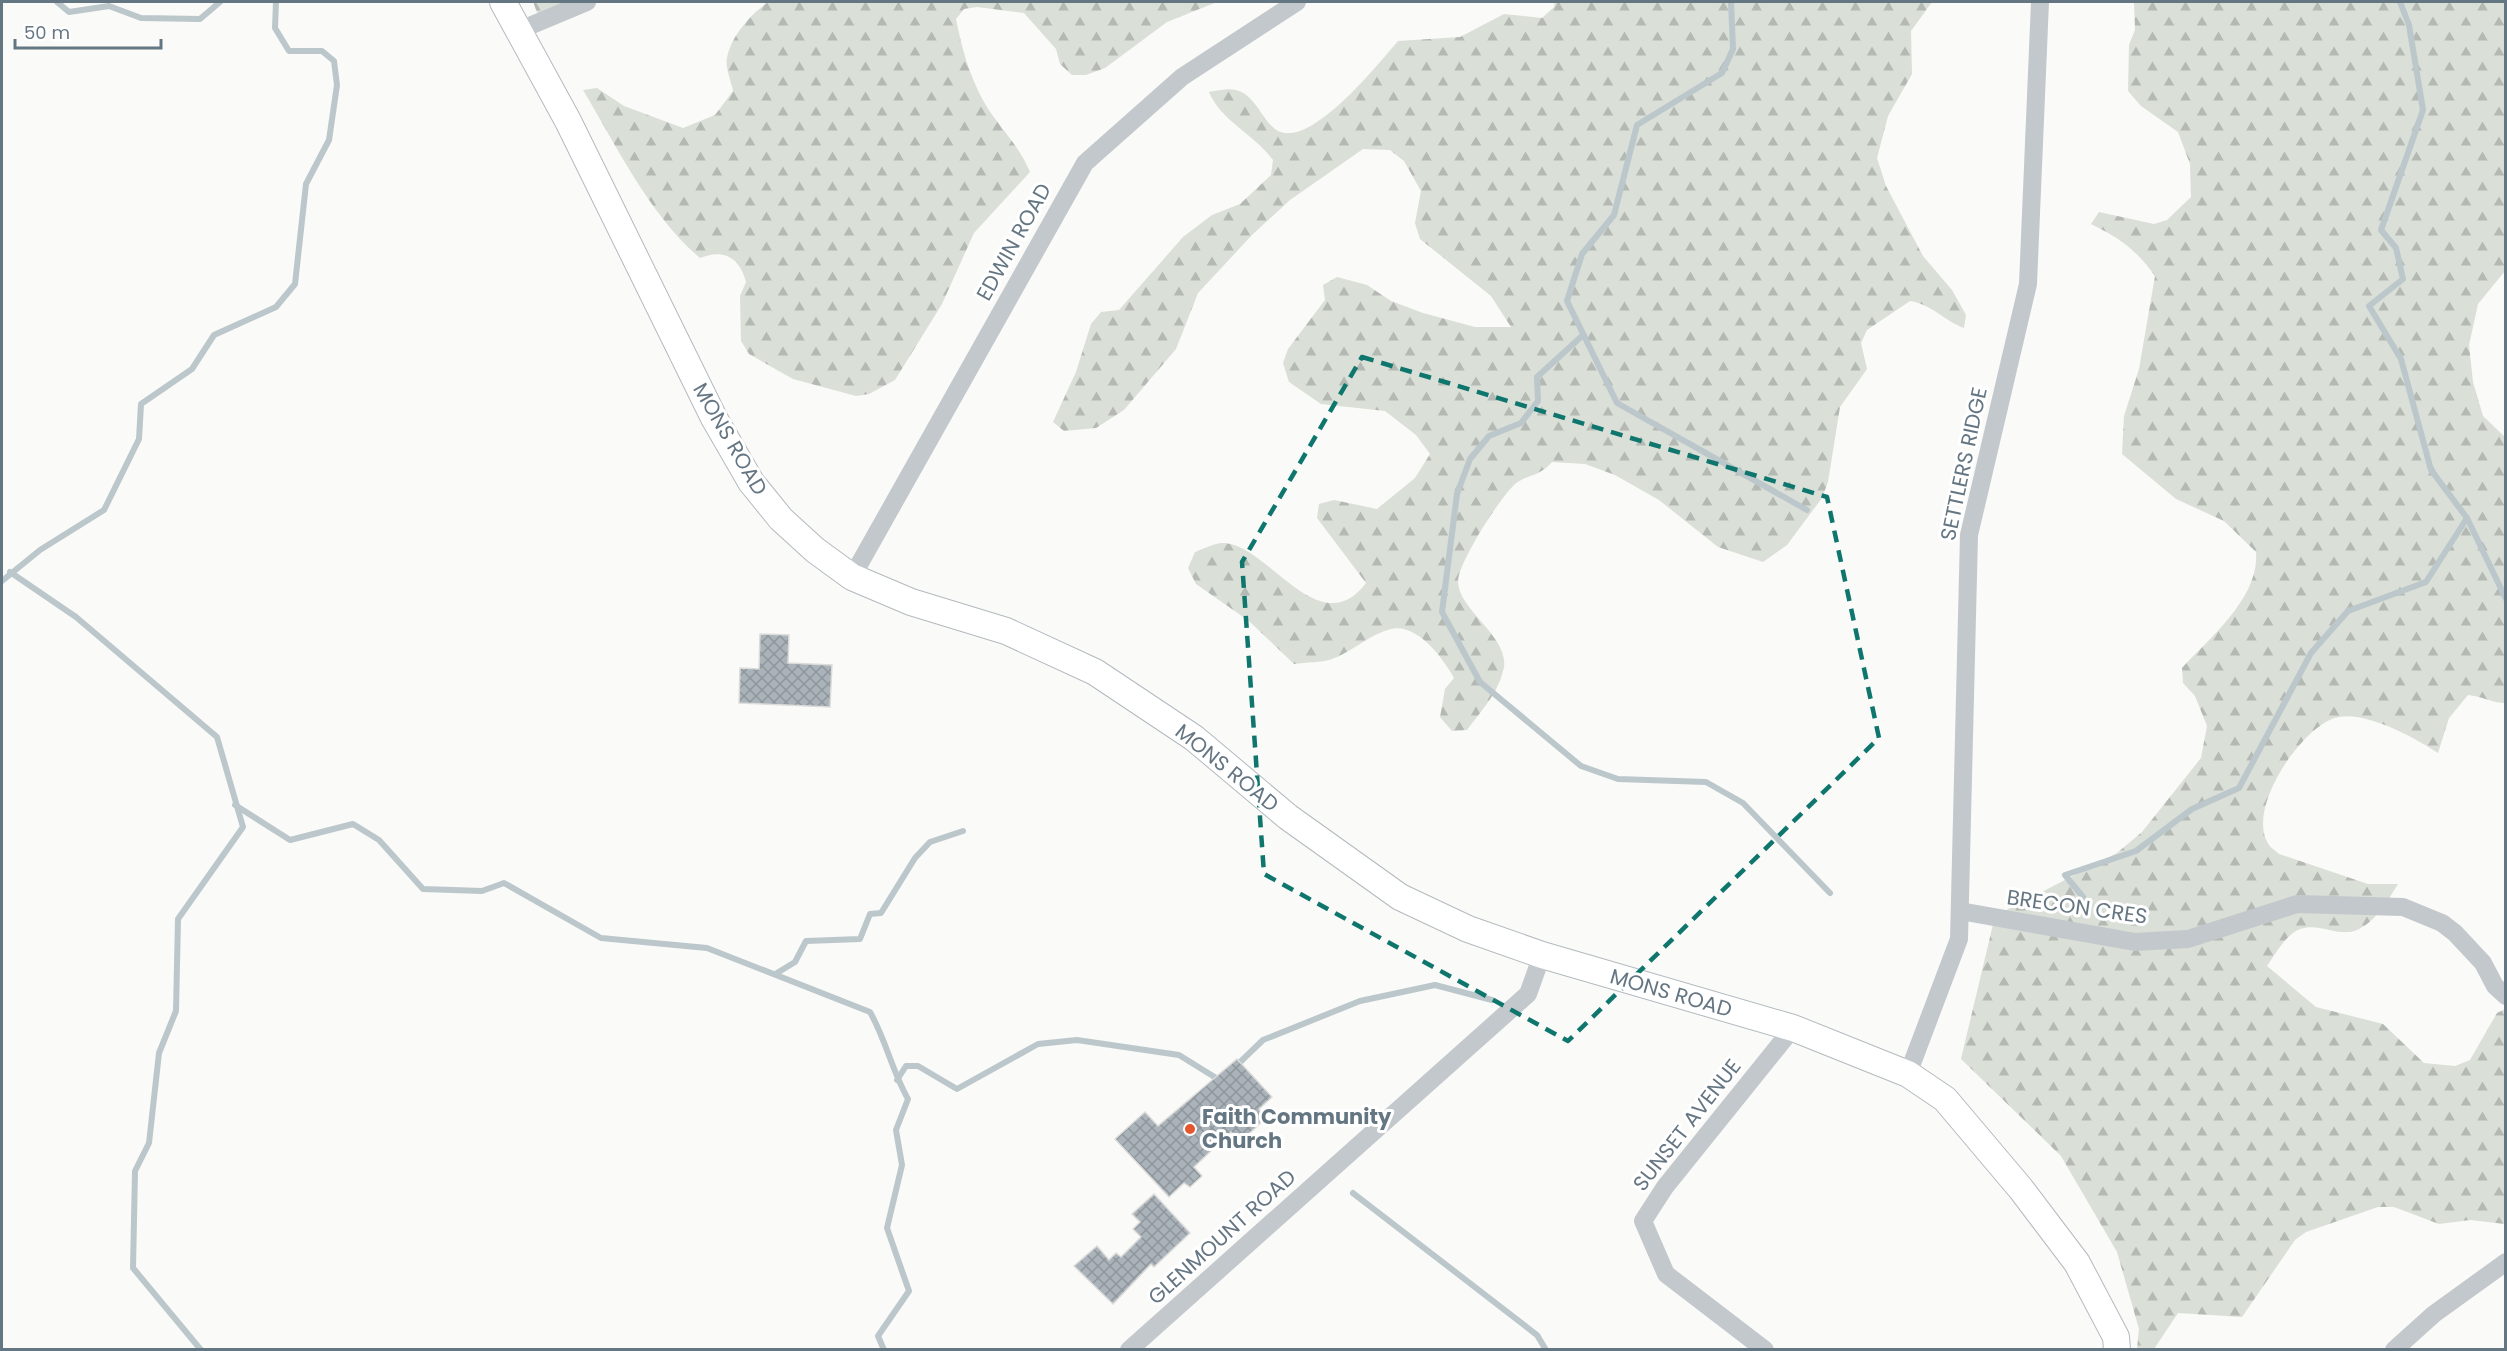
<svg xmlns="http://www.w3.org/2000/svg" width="2507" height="1351" viewBox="0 0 2507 1351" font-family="Poppins,sans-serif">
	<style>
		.forest { fill: url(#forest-firs) }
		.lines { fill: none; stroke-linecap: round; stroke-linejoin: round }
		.stream { stroke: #bbc7cb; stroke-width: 6 }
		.building { fill: url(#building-cross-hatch); stroke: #dcdcda; stroke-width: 1.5 }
		.secondary-casing { stroke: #b3babf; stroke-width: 28 }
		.minor { stroke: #c3c8cc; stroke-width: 18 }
		.secondary { stroke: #fff; stroke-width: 26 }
		.marked { fill: none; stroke: #0f766e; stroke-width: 4.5; stroke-dasharray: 12 8; stroke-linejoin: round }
		.poi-dot { fill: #e4572e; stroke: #fff; stroke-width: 2 }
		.labels { text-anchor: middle; stroke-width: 6; stroke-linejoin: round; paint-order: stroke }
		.street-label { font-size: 21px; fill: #657683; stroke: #fff }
		.poi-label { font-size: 21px; font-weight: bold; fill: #657683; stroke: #fff; text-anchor: start }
	</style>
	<defs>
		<pattern id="forest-firs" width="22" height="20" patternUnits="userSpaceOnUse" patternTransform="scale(1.5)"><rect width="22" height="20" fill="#dadfd7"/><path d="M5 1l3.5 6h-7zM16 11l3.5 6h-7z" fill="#b4b9b4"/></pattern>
		<pattern id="building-cross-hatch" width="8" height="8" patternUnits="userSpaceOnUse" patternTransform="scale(1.5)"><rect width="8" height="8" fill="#aab3b9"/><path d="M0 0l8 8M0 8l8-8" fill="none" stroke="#8e969c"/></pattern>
	</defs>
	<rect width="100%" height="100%" fill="#fafaf8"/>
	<g class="forest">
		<polygon points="533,2 561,2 562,4 538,15"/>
		<path d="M768,2H1217L1167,22L1105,68L1086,75H1072L1060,64L1056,49L1024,13L977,7L964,9L956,19C962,49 969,75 984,102C999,128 1018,143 1030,172L974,233L942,304L895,380L869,394L856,396L793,379L749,354L741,341L740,296L746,282C740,258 724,248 700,258C650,216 616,145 583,90L597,88L624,106L683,128L715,115L733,91C731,81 725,67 727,58C731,36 751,14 768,2Z"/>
		<path d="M1555,2H1932L1911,31L1912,74L1888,116L1877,158L1886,186L1923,256L1952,290L1966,315L1964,328C1943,320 1933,305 1910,301L1867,330L1861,343L1867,369L1840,407L1828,482L1822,498L1787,545L1763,562L1718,547L1659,500L1615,475L1585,464L1552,462C1538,478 1526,474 1514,485C1497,502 1466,552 1459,575C1450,606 1509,634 1504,667C1499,692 1482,710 1467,730L1452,731L1440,717L1445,689L1454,678C1443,658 1417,623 1391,629C1370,634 1352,652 1332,659C1321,663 1306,662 1294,664L1249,621L1196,584L1188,568L1195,552C1203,549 1216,542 1225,543C1270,547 1320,644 1366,583L1317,518L1319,504L1334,500L1377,509L1415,478L1430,454L1416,435L1385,411L1321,404L1289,382L1283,363L1288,349L1325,300L1323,285L1337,277L1367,285L1391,301L1423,313L1475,327H1511L1491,296L1420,239L1415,223L1421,191L1404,161L1390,150L1363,149L1290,200L1252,235L1198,293L1176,349L1124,410L1096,428L1064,431L1053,422L1076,372L1091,324L1101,312L1119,310L1183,237L1212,215L1240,204L1271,175L1273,160C1254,134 1221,121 1209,92C1216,91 1229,88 1236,90C1254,94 1262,119 1275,129C1307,154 1379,63 1398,41L1460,37L1504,14L1542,18L1554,7Z"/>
		<path d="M2134,2H2505V271L2478,304L2469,345L2473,382L2483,416L2505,437V703C2492,703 2482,696 2468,695L2449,718L2438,753C2415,738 2360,707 2332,719C2299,732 2245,810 2269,845C2271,848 2276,851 2279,854L2368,884H2398C2388,900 2376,921 2359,929C2338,940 2314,917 2293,933C2283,940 2274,956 2267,966L2316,1007L2383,1024L2424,1063L2455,1066L2470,1060L2497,1013L2505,1009V1224L2470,1220L2439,1224L2394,1207H2378L2306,1232L2295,1240L2242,1317L2178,1313L2154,1349H2137L2139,1329L2117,1252L2061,1156L1961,1059L1995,916L2117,853L2142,832L2201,758L2207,726L2195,696L2183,683L2182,668C2210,638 2260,597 2256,552L2224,521L2176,499L2122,454L2124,416L2139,369L2155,276C2138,251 2118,237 2091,224L2099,212L2154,224L2167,220L2191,197L2190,164L2178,132L2141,106L2128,91L2129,45L2135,30Z"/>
	</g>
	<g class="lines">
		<g class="stream">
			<polyline points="57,2 69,12 109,6 141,18 200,19 220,2"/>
			<polyline points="1731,2 1733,49 1722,73 1637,125 1614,215 1582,254 1567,301 1617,403 1807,510"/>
			<polyline points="2400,2 2409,25 2423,110 2381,230 2396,248 2403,279 2369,306 2401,359 2431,470 2467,518 2506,599"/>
			<polyline points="1582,336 1537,377 1538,401 1521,423 1489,436 1470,459 1457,494 1442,612 1480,682 1581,766 1618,779 1706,782 1743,803 1830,893"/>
			<polyline points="10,572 76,617 217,737 243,827 178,919 176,1011 159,1053 149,1143 135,1171 133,1268 201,1350"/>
			<polyline points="2,581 40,550 104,510 139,439 141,404 192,369 214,335 276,307 295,284 306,184 329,140 337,85 334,61 322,51 289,51 275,28 276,2"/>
			<path d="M235,805L290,840L353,824L379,840L423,889L482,891L504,883L601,938L707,948L870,1012C886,1040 892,1071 908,1099L896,1130L902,1165L887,1228L909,1291L878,1336L884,1350"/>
			<polyline points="2083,897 2065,875 2136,851 2192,809 2239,788 2311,653 2348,611 2426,582 2467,518"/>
			<polyline points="777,973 795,962 806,941 860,939 870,914 881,913 915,858 930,842 963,831"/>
			<polyline points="1235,1067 1263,1040 1360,1001 1435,985 1492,1000"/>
			<polyline points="897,1080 906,1066 918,1066 957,1089 1038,1044 1077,1040 1179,1055 1221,1081"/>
			<polyline points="1353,1193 1537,1335 1546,1350"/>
		</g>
	</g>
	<g class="building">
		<polygon points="760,634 789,635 788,663 832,665 830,707 739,703 740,668 759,669"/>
		<polygon points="1237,1059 1272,1097 1259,1109 1266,1118 1240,1142 1231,1132 1194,1167 1202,1176 1190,1187 1184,1183 1169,1197 1115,1139 1145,1112 1158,1126"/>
		<polygon points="1154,1194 1190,1233 1154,1267 1151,1264 1113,1304 1074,1266 1097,1246 1109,1260 1116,1253 1121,1257 1141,1237 1133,1229 1140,1222 1132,1214"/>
	</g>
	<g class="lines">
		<g class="secondary-casing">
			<polyline id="secondary" points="503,2 568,121 714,418 751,482 781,519 815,550 852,577 911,602 1006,631 1095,672 1194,738 1288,817 1400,897 1468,929 1542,955 1793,1028 1908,1074 1945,1099 2021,1189 2077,1263 2116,1337 2117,1350"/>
		</g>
		<g class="minor">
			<polyline points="520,30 587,2"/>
			<polyline points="852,577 1085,163 1182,77 1297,2"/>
			<polyline points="1960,911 2135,942 2188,939 2297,904 2403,907 2442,923 2455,933 2483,963 2495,986 2506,996"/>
			<polyline points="1908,1074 1959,939 1969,535 2028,284 2040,2"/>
			<polyline points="1129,1350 1528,994 1542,955"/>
			<polyline points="1765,1350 1666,1274 1643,1221 1665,1187 1793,1028"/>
			<polyline points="2394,1350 2434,1314 2506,1262"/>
		</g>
		<use href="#secondary" class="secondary"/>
	</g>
	<path class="marked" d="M1362,357L1827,497L1879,738L1568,1041L1264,874L1242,562Z"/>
	<circle class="poi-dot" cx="1190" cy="1129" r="6"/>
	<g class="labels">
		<g class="street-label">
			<text transform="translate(1014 242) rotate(-61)" y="7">EDWIN ROAD</text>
			<text transform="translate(730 439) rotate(60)" y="7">MONS ROAD</text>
			<text transform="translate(1964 464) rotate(-78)" y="7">SETTLERS RIDGE</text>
			<text transform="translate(1227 768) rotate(39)" y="7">MONS ROAD</text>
			<text transform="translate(2077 907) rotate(8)" y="7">BRECON CRES</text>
			<text transform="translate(1671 993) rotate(16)" y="7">MONS ROAD</text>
			<text transform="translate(1687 1125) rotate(-52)" y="7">SUNSET AVENUE</text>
			<text transform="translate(1222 1237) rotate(-42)" y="7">GLENMOUNT ROAD</text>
		</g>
		<g class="poi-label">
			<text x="1202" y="1124">Faith Community<tspan x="1202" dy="24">Church</tspan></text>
		</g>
	</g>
	<rect width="2507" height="1351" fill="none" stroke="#657683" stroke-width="6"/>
	<path d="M15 39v9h146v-9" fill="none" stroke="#657683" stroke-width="3"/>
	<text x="24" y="39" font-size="18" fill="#657683" stroke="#ffffff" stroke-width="4.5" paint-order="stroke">50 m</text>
</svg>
